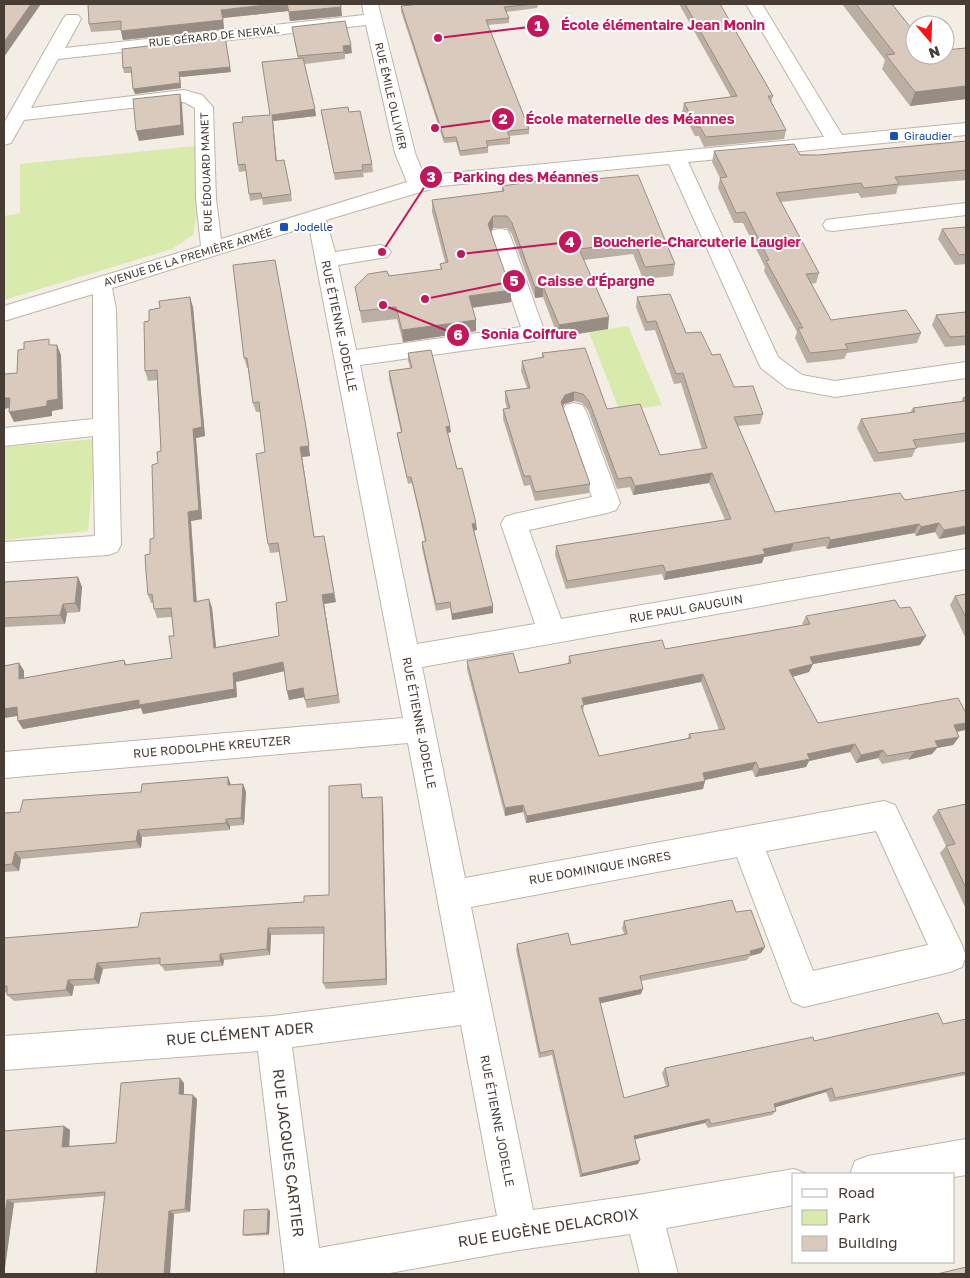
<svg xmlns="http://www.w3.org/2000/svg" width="970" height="1278" viewBox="0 0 970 1278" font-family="'Golos Text',sans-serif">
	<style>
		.green { fill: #d8ebac }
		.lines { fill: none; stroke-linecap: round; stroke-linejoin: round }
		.minor-casing { stroke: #c0b4a8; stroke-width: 2 }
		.minor { fill: #fff; fill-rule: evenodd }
		.wall { fill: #bbaea3; fill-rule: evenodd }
		.shaded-wall { fill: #988d84 }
		.building { fill: #d9cabd; stroke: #988d84; fill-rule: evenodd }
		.transit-dot { fill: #1a4fb4; stroke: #fff; stroke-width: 2 }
		.labels { text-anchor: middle; stroke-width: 4; stroke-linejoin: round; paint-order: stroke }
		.far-street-label { font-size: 11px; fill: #473d35; stroke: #fff }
		.far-transit-label { font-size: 11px; fill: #164399; stroke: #fff; text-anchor: start }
		.street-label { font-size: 12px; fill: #473d35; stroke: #fff }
		.near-street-label { font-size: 15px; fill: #473d35; stroke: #fff }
		.leader { fill: none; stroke: #c2185b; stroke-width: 2 }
		.callout-dot { fill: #c2185b; stroke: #fff; stroke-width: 2 }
		.mark-label { font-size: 15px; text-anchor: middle; font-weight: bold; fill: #fff }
		.callout-label { font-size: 14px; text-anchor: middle; font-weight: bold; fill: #c2185b; stroke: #fff; stroke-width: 4; stroke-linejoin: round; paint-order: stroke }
	</style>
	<rect width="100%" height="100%" fill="#f4ede6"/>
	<g class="green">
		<polygon points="195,146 202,188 193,235 172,249 4,300 4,216 20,213 20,164"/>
		<polygon points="628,326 662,405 620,412 589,332"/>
		<polygon points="96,439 88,531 4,540 4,447"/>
	</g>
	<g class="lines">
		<g class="minor-casing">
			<g id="minor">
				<path d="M362,4H378L415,153L425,178L441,174L824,137L746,4H762L842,135L966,123V135L688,162L778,357L802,375L835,381L966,362V378L835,397L787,388L761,368L758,362L669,164L441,186L326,220L335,252L380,245L387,247L391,252L387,257L338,265L356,350L521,327L490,235L493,230L500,229L507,230L510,235L545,333L542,338L534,341L360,365L417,644L535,624L501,524L505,517L514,514L592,497L562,411L566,405L574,403L582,405L586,411L620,503L616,510L607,513L529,530L561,619L966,549V569L422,667L465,878L884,801L895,805L962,945L966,956L962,967L950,972L804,1007L792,1002L737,857L471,907L533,1210L644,1194L794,1169L807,1174H794V1205L666,1228L678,1274H640L630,1234L519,1250L384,1274H285L258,1051L4,1070V1036L273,1016L455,992L408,743L4,778V752L403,718L309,226L112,288L116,309L121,545L117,552L108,555L4,562V542L95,536L93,436L4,446V428L93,419V294L4,321V306L201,246L196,199L195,108L184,102L24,120L11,143L4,145V123L63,19L66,15H78L81,19L65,48L364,15ZM366,25L395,153L407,182L221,239L216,199L213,107L202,95L184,90L31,108L58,59ZM876,831L928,945L813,971L766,851ZM461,1025L497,1216L319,1248L292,1047Z"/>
				<polygon points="966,203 966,215 833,231 826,230 823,225 826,220 833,219"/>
				<polygon points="966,1139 966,1175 954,1177 954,1174 850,1174 855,1161 868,1156"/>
			</g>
		</g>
		<use href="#minor" class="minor"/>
	</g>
	<g class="wall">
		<polygon points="88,4 341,4 342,16 290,21 288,11 223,18 224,29 123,40 121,30 91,32 89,24"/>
		<polygon points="410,4 538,4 537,8 506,12 509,18 509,23 488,25 529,129 529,134 509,136 510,138 510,144 488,146 488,153 460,156 456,142 444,143 401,11 401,6 410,5"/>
		<polygon points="679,4 720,4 773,96 771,102 786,130 784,139 704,147 699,136 695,136 682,112 684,103 731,97"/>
		<polygon points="842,4 892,4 915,55 966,48 966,99 910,106 882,69 885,60"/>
		<polygon points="292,27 352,53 345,54 345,59 305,64 316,116 273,121 277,161 291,194 292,201 263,205 262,199 250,201 246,171 239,172 238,165 243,122 270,115 298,59"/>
		<polygon points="122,49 231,72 180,77 181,88 135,94 132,73 124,73 123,68"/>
		<polygon points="321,110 349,112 372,164 373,172 363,173 364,177 335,180"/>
		<polygon points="966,141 966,180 898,186 896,194 861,198 858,193 781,202 819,273 816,283 811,284 831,320 921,333 917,343 847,353 844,359 807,363 795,338 797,332 764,271 765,267 743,223 734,223 718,188 720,178 712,162 714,151 819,155"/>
		<polygon points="561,182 675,264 673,276 643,279 633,254 584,260 608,329 558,337 543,297 535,298 512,234 507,228 493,228 491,231 511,302 472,308 476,331 403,342 397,319 362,323 355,287 389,276 441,270 440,264 445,262 432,212 432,200 502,191 502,186"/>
		<polygon points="966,227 966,264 955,265 938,239 942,229"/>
		<polygon points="233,265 307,430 310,456 302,457 314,537 336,602 324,604 340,703 307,708 304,697 289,700 287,691 284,671 236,682 237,697 143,714 141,708 23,729 18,721 17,716 4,718 4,666 19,663 24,671 24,678 124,660 127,665 172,658 174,636 172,617 157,618 154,609 153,603 151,603 148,595 150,554 154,538 158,463 161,451 157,380 148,381 145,371 149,321 193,307 205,436 196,438 202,519 191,521 197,602 209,599 212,608 216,647 279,636 287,601 280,552 270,553 268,544 265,452 262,427 260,412 256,412 253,403 248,368 247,368 244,358"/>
		<polygon points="637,297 686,333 712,355 734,387 763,414 760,424 738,426 775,512 905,500 966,490 939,539 935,532 916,536 914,533 827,549 825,546 790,552 764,557 762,563 664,580 662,574 566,589 555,555 556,546 725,520 709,483 633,495 630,487 617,489 588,410 582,403 574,401 564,404 563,407 590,484 589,493 535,501 530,485 524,486 503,419 503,409 507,409 505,401 505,391 527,388 521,371 522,361 542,358 542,353 660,455 702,449 681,383 674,384 655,330 645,331 636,307"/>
		<polygon points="966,312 966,345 945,347 932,325 936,315"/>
		<polygon points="408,353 451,432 448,433 457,469 477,530 474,530 493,613 452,620 450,608 436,611 422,548 422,542 425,541 412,483 408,484 398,439 397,433 401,432 389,378 389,371 410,368 408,360"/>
		<polygon points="966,397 966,442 916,448 912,457 874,462 857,428 861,419 910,413 913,408 961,402 963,398"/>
		<polygon points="78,577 82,587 80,612 67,613 65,624 4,627 4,582"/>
		<polygon points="966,594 966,639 950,605 955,596"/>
		<path d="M806,616L920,645L813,664L809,672L792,677L818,723L966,713V728L965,730L956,732L959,737L953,745L937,748L932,754L882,764L878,758L856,763L850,752L809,761L806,767L755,777L752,770L705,780L703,789L526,823L523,812L505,816L467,669V661L519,673L568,664L569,656L665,649L803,625L802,624ZM701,682L719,730L689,734L688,738L599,756L583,712L584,705Z"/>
		<polygon points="243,784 246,792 244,825 230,826 230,830 142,837 141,848 21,859 19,871 4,872 4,813 20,812 141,792"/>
		<polygon points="363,792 363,798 383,804 387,985 326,989 323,983 324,934 271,935 270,955 224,960 223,966 165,971 160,964 103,969 99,984 74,986 72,996 14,1001 7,995 7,992 4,993 4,938 138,927 304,902 329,895"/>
		<polygon points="966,804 966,907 965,907 940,853 946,846 932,817 938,810"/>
		<polygon points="736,912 765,947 761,953 750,956 747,960 641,981 641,994 600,1003 624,1098 666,1086 662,1073 665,1068 814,1041 943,1024 966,1019 966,1075 830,1102 826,1092 775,1107 776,1111 772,1115 708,1128 705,1123 635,1139 638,1164 580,1177 552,1055 539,1058 516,950 517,944 571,945 624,934 622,928 624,921"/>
		<polygon points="184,1083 184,1094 197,1099 190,1212 174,1214 170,1274 96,1274 105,1196 14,1203 4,1274 4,1131 64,1126 70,1130 69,1146 116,1143"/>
		<polygon points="270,1211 269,1235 245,1236 243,1235"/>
	</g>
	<g class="shaded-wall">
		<polygon points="31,4 41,4 4,57 4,42"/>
		<polygon points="275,4 287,4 288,11 223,18 224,29 123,40 121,31 221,10"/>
		<polygon points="341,7 342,16 290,21 289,12"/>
		<polygon points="225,37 231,72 180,77 181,88 135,94 133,89 179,72"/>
		<polygon points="351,45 352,53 345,54 343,46"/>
		<polygon points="966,86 966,99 910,106 915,92"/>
		<polygon points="180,94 182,104 184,135 139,141 136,131"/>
		<polygon points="315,109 316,116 273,121 277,168 272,115"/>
		<polygon points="493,216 493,228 488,236 488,224"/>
		<polygon points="543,286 543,297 535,298 535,287"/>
		<polygon points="511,290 511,302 469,308 469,296"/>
		<polygon points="190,297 193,307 205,436 196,438 202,519 191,521 197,611 194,602 188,512 193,429"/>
		<polygon points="609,317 608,329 558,337 559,325"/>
		<polygon points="476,320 476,331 403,342 402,330"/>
		<polygon points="57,345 61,355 63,409 52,411 52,416 14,422 9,412 47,401"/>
		<polygon points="574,392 574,401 564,404 560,412 561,402 565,395"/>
		<polygon points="4,398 10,398 14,407 4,409"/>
		<polygon points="305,421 310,456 302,457 316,546 300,447"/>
		<polygon points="450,426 451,432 447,433 446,427"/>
		<polygon points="712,473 709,483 633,495 635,486"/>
		<polygon points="476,523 477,530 473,531 472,524"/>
		<polygon points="939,523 935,532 916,536 921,527"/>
		<polygon points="919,524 914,533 827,549 830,540"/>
		<polygon points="966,526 966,534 939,539 944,530"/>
		<polygon points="324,536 336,602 324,604 340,703 322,595"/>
		<polygon points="794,543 790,552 764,557 762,563 664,580 666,572 763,549"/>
		<polygon points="78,577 82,587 80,612 75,603"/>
		<polygon points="209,599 212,608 217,656 214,648"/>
		<polygon points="63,604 67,613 65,624 60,615"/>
		<polygon points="493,606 493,613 452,620 452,614"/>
		<polygon points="926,636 920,645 813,664 809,672 785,679 789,670 810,657"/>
		<polygon points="283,662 285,671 236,682 237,697 143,714 141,708 23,729 18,721"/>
		<polygon points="19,663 24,671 24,687 19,679"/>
		<polygon points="703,674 701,682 580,706 582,698"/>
		<polygon points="303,688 305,697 289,700 287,691"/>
		<polygon points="17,707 23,715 4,718 4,709"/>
		<polygon points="966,723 966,728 965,730 948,734 954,725"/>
		<polygon points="959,737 953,745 937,748 932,754 908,760 914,752 935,741"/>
		<polygon points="855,744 850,752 809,761 806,767 755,777 759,769 807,754"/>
		<polygon points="883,750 878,758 856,763 861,755"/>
		<polygon points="756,762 752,770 700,781 703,773"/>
		<polygon points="228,777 231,785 228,785"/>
		<polygon points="705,781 703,789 526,823 527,816"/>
		<polygon points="243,784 246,792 244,825 241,818"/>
		<polygon points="382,797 383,804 387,985 386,979"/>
		<polygon points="523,805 523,812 505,816 505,808"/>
		<polygon points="226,819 230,826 230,830 226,823"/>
		<polygon points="138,830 142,837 141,848 136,841"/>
		<polygon points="15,852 21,859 19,871 12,864"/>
		<polygon points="268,928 271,935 270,955 267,949"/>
		<polygon points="765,947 761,953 750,956 751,954 750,951"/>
		<polygon points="220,954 224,960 223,966 220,961"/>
		<polygon points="97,963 103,969 99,984 94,979"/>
		<polygon points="68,980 74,986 72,996 66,990"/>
		<polygon points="643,989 641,994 598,1004 599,998"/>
		<polygon points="180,1078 184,1083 184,1099 179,1094"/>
		<polygon points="832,1088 826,1092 770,1109 774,1104"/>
		<polygon points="193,1095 197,1099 190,1212 185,1209"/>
		<polygon points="709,1119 705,1123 632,1140 634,1136"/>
		<polygon points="64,1126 70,1130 69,1151 62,1147"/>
		<polygon points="640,1160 638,1164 580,1177 582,1174"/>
		<polygon points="7,1200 14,1203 4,1274 4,1220"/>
		<polygon points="268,1209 270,1211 269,1235 267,1233"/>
		<polygon points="169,1211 174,1214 170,1274 164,1274"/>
	</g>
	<g class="building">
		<polygon points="4,4 31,4 4,42"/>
		<polygon points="88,4 275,4 221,10 223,20 121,31 121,21 89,24"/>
		<polygon points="287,4 341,4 341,7 289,12"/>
		<polygon points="411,4 533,4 504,7 509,18 486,20 529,129 507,131 510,138 486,141 488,147 460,151 456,137 444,138 401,6 412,5"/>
		<polygon points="685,4 720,4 773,96 768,96 786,130 706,137 700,127 697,127 684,103 737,96"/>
		<polygon points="856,4 892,4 915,33 915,55 945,55 945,50 966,48 966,86 915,92 886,55 895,54"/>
		<polygon points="345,21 351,45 343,46 344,52 298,56 292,27"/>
		<polygon points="225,37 230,67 179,72 180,83 133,89 131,67 123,68 122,49"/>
		<polygon points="303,58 315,109 272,115 276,161 284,160 291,194 262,198 261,193 249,194 245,164 238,165 233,123 243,122 242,117 270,115 262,62"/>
		<polygon points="180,94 181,125 136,131 133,99"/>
		<polygon points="348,107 349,112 360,111 372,164 362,165 363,170 334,173 321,110"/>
		<polygon points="966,141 966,170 895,177 899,184 864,188 861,183 776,193 819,273 806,274 831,320 906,310 921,333 845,344 848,349 810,353 798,328 803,328 766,261 769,260 745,212 736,213 720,178 727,177 714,151 794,144 800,155 819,155"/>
		<polygon points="638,175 675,264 645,267 635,242 579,249 609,317 559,325 543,286 535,287 512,223 507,216 493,216 488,224 511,290 469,296 476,320 402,330 396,307 360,311 355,287 368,274 387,271 389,276 442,269 440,264 448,262 432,200 504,191 502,186 559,178 561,182"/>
		<polygon points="966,227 966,254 959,255 942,229"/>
		<polygon points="275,260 305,421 309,446 300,447 314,537 324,536 334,593 322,595 338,695 305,700 303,688 287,691 283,662 233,673 234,689 139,705 139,700 18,721 17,707 4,709 4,666 19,663 19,679 124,660 125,665 172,658 169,636 174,636 171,608 154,609 152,594 148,595 146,572 145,555 150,554 150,539 154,538 152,465 158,463 157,452 161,451 157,370 145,371 144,322 149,321 149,310 160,308 159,301 190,297 202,427 193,429 199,510 188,512 194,602 209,599 214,648 279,636 276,603 287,601 278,543 268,544 266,531 256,454 265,452 259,402 253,403 247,358 244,358 233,265"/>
		<polygon points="670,294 686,333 701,332 712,355 720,354 734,387 753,386 763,414 734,417 775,512 900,493 905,500 966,490 966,526 944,530 939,523 921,527 919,524 830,540 829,537 794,543 763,549 765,554 666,572 663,565 567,581 556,546 731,519 712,473 635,486 631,477 618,479 589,401 583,394 574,392 565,395 561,402 590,484 535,492 530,476 524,476 503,409 510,408 505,391 530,388 522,361 544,357 542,353 585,348 607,409 640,404 660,455 707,448 683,373 676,374 656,321 647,322 637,297"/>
		<polygon points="966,312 966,336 950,337 936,315"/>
		<polygon points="49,339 49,345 57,345 58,399 47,401 47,406 9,412 10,398 4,398 4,374 17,373 18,350 24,349 24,342"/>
		<polygon points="431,350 450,426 446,427 457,469 462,468 476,523 472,524 493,606 452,614 450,602 436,604 422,542 426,541 420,514 411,477 407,477 397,433 402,432 389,371 412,368 408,353"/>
		<polygon points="966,397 966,433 913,440 917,448 878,453 861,419 915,412 913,408 965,401 963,398"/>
		<polygon points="78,577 75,603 63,604 60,615 4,618 4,582"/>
		<polygon points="966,594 966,618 955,596"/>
		<path d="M895,600L900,608L910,607L926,636L810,657L813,664L789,670L818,723L958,698L966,713V723L954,725L959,737L935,741L938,747L887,756L883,750L861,755L855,744L807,754L810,759L759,769L756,762L703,773L705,781L527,816L523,805L505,808L467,661L513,653L519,673L571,663L569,656L662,640L665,649L810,624L806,616ZM703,674L725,729L689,734L691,738L599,756L581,706L584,705L582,698Z"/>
		<polygon points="228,777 228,785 243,784 241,818 226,819 226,823 138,830 136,841 15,852 12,864 4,865 4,813 20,812 23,800 141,792 142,784"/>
		<polygon points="361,784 362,798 382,797 386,979 323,983 324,927 268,928 267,949 220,954 220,961 160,965 160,958 97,963 94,979 68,980 66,990 7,995 7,986 4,987 4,938 138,927 141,913 304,902 304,896 329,895 329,786"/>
		<polygon points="966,804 966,888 946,846 955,844 938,810"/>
		<polygon points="732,900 736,912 751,910 765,947 750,951 751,954 640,976 643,989 599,998 624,1098 669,1086 665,1068 813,1037 814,1041 938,1013 943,1024 966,1019 966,1072 835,1098 832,1088 774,1104 776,1111 711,1124 709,1119 634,1136 640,1160 582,1174 553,1050 540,1053 517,944 568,933 571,945 627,934 624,921"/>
		<polygon points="180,1078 179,1094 193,1095 185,1209 169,1211 164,1274 96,1274 105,1192 7,1200 4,1220 4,1131 64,1126 62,1147 116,1143 121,1083"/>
		<polygon points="268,1209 267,1233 243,1235 244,1210"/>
		<polygon points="966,1267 966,1274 937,1274"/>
	</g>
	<g class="transit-dot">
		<rect x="889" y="131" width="10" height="10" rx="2.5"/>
		<rect x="279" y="222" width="10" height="10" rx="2.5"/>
	</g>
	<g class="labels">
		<g class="far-street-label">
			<text transform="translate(214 36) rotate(-6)" y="4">RUE GÉRARD DE NERVAL</text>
			<text transform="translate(391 96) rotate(77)" y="4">RUE ÉMILE OLLIVIER</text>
			<text transform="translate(206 172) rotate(-92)" y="4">RUE ÉDOUARD MANET</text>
			<text transform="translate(188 257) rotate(-17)" y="4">AVENUE DE LA PREMIÈRE ARMÉE</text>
		</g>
		<g class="far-transit-label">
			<text x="904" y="140">Giraudier</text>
			<text x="294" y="231">Jodelle</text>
		</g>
		<g class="street-label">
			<text transform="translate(339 326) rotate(78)" y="4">RUE ÉTIENNE JODELLE</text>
			<text transform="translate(686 609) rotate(-10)" y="4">RUE PAUL GAUGUIN</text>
			<text transform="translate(419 723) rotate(79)" y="4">RUE ÉTIENNE JODELLE</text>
			<text transform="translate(212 747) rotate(-5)" y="4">RUE RODOLPHE KREUTZER</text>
			<text transform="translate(600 868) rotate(-10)" y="4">RUE DOMINIQUE INGRES</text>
			<text transform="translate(497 1121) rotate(79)" y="4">RUE ÉTIENNE JODELLE</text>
		</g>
		<g class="near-street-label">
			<text transform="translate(240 1034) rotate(-5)" y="5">RUE CLÉMENT ADER</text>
			<text transform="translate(288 1153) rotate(83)" y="5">RUE JACQUES CARTIER</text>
			<text transform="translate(548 1228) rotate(-9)" y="5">RUE EUGÈNE DELACROIX</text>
		</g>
	</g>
	<path class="leader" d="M438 38L538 26M435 128L503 119M382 252L431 177M461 254L570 242M425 299L514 281M383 305L458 335"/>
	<g class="callout-dot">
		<circle cx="438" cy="38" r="5"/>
		<circle cx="435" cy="128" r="5"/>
		<circle cx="382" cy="252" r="5"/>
		<circle cx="461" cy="254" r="5"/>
		<circle cx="425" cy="299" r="5"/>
		<circle cx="383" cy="305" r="5"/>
		<circle cx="538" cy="26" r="12"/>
		<circle cx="503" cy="119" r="12"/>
		<circle cx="431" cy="177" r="12"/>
		<circle cx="570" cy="242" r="12"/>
		<circle cx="514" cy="281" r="12"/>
		<circle cx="458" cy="335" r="12"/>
	</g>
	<g class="mark-label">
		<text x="538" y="31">1</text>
		<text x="503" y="124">2</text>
		<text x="431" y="182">3</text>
		<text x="570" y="247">4</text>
		<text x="514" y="286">5</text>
		<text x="458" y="340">6</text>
	</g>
	<g class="callout-label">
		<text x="663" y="30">École élémentaire Jean Monin</text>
		<text x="630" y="124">École maternelle des Méannes</text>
		<text x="526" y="182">Parking des Méannes</text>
		<text x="697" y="247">Boucherie-Charcuterie Laugier</text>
		<text x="596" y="286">Caisse d'Épargne</text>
		<text x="529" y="339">Sonia Coiffure</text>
	</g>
	<rect width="970" height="1278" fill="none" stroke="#473d35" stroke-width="10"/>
	<rect x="792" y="1173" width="162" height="90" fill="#ffffff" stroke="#b5b1ae"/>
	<rect x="802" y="1189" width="25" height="8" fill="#ffffff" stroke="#b5b1ae"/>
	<text x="838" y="1198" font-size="15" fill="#473d35">Road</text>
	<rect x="802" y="1210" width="25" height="15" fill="#d8ebac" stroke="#b5b1ae"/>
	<text x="838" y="1223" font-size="15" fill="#473d35">Park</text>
	<rect x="802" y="1236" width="25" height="15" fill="#d9cabd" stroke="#b5b1ae"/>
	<text x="838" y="1248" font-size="15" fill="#473d35">Building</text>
	<g transform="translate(930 40) rotate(161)"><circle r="24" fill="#ffffff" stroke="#b5b1ae"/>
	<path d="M0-4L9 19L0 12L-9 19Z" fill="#ff1213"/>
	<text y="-8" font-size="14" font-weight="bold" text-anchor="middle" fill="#473d35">N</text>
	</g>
</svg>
